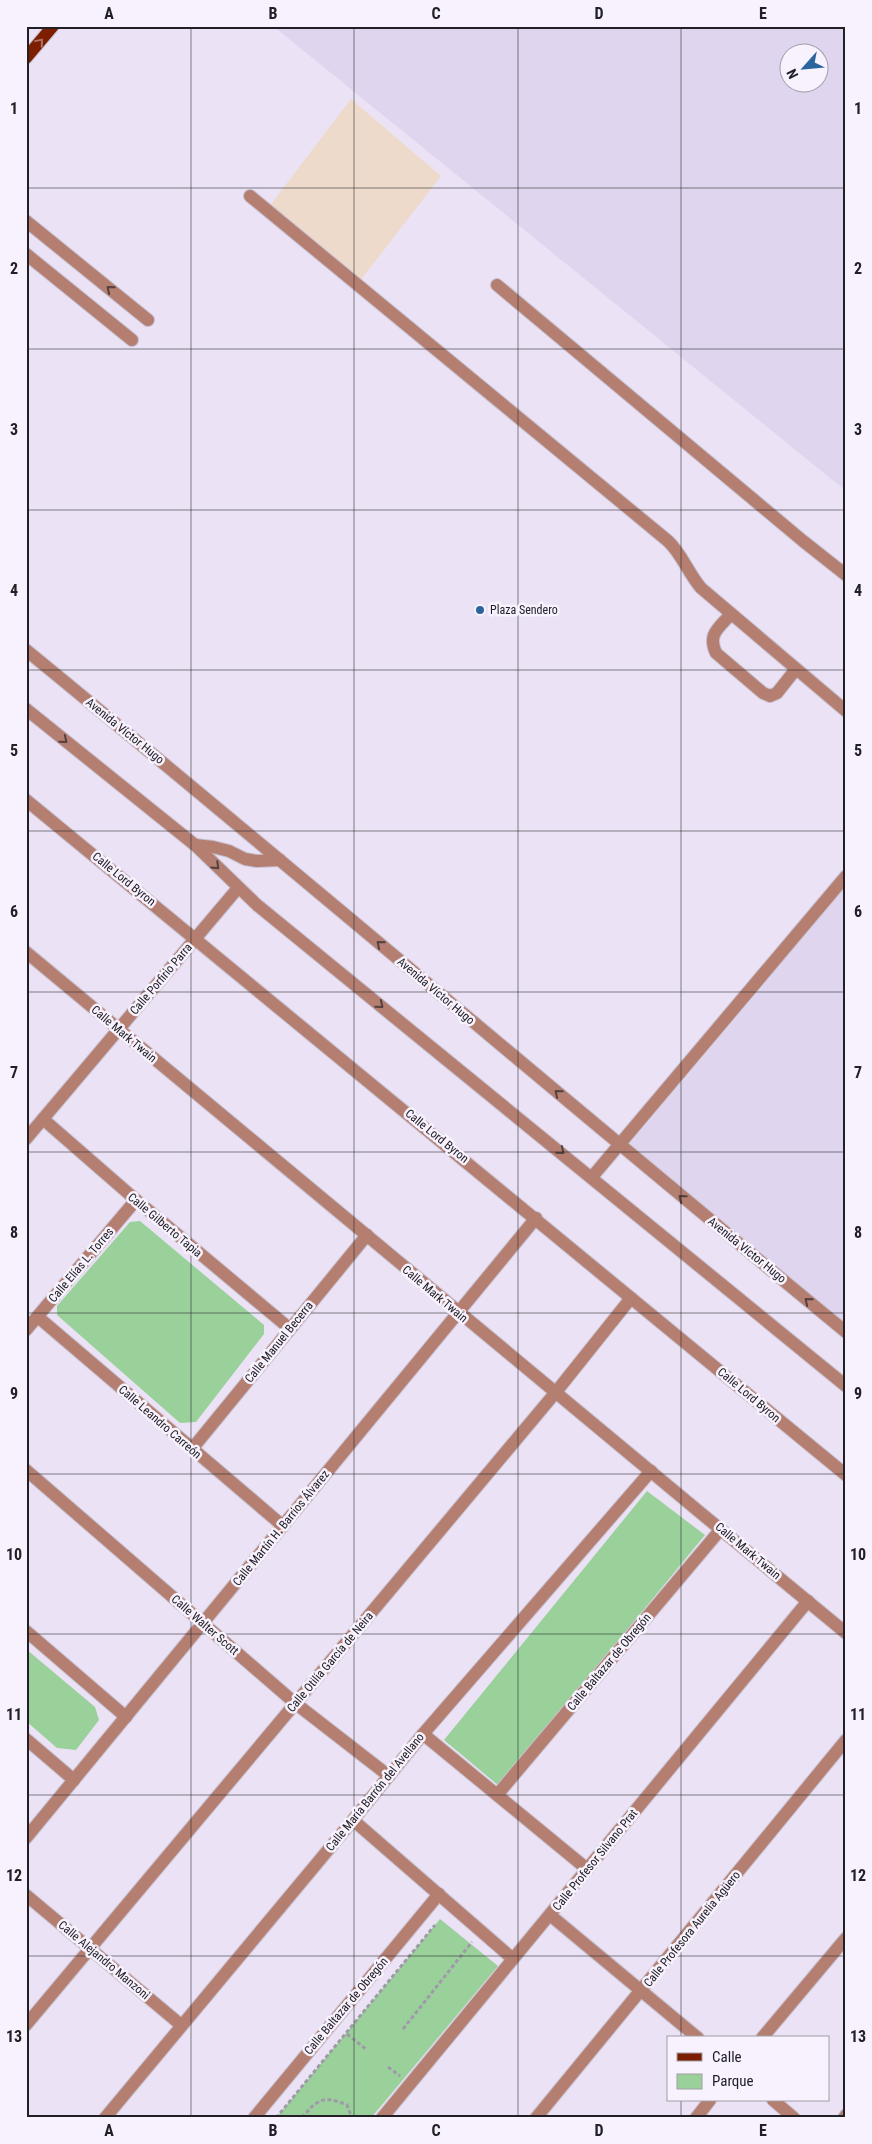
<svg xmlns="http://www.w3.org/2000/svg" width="872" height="2144" viewBox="0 0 872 2144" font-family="'Roboto Condensed',sans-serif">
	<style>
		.commercial { fill: #eddaca }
		.built { fill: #e0d5ee; fill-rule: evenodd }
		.green { fill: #9ad19b }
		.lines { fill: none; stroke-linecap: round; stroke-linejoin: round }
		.minor-casing { stroke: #c7c0d0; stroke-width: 14 }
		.major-casing { stroke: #c7c0d0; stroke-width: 14 }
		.path { stroke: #9f9aa7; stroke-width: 3; stroke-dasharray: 4 2.5; stroke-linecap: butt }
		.minor { stroke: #b47e70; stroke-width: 12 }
		.major { stroke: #7d1e01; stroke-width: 12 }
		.oneway { stroke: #ae7366 }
		.oneway2 { stroke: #554140 }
		.grid { fill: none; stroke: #222026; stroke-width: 1; stroke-opacity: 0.55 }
		.poi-dot { fill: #2a659d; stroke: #f7f2fd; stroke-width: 2 }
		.labels { text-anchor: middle; stroke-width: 5; stroke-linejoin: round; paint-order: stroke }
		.poi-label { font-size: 12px; fill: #222026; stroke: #f7f2fd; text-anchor: start }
		.street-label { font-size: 12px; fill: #222026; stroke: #f7f2fd }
		.neatline { fill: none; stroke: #222026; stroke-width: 2 }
		.grid-label { font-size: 16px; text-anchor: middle; font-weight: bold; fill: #222026 }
	</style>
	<rect width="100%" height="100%" fill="#ebe3f5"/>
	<polygon class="commercial" points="351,99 441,176 360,281 268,208"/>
	<g class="built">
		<path d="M273,26H846V491ZM790,52H820V82H790Z"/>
		<polygon points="846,887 846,1335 622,1153"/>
	</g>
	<g class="green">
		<polygon points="140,1221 264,1325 264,1334 196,1422 180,1423 57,1315 57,1306 130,1222"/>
		<polygon points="647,1491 705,1535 499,1786 444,1740"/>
		<polygon points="26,1649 95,1707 99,1720 76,1750 57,1748 26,1721"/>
		<polygon points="440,1919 498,1966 371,2118 276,2118"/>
	</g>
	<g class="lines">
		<g class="minor-casing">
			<g id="minor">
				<path d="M250,196L668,541C682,554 688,573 701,588L846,711"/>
				<polyline points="26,221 148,320"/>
				<polyline points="26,254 132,340"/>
				<polyline points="497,285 803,541 846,575"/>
				<path d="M731,614C719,628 707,634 716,653L763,693L770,696L777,693L796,669"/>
				<path d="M26,650C301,875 571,1106 846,1332"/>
				<polyline points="26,709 195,845 257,905 846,1386"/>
				<polyline points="26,800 846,1475"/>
				<polyline points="195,845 213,847 229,851 245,859 257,861 280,860"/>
				<path d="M26,952C299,1180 572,1407 846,1633"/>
				<polyline points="43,1119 136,1200 289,1328"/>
				<polyline points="26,1139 238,888"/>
				<polyline points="592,1177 846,876"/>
				<polyline points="38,1317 283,1526"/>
				<polyline points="26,1330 136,1200"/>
				<polyline points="192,1449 367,1235"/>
				<polyline points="26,1470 295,1703 389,1776"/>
				<polyline points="26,1631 126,1717"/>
				<polyline points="423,1734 587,1869"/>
				<polyline points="26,1739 74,1780"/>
				<polyline points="497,1795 721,1529"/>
				<polyline points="353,1820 513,1959"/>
				<polyline points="26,1838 536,1218"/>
				<polyline points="26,1895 181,2025"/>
				<polyline points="550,1915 698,2038"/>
				<polyline points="26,2025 556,1392 631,1298"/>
				<polyline points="762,2038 846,1938"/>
				<polyline points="773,2100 794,2118"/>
				<polyline points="105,2118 353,1820 423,1734 651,1471"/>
				<polyline points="254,2118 439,1894"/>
				<polyline points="382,2118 808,1601"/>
				<polyline points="536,2118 846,1740"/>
				<polyline points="696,2118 710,2100"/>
				<polyline points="844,2118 846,2115"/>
			</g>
		</g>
		<g class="major-casing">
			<polyline id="major" points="26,58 53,26"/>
		</g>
		<g class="path">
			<polyline points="403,2029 472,1942"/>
			<polyline points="347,2034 367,2050"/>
			<polyline points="388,2067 400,2076"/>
			<polyline points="276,2118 435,1925"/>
			<path d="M302,2118C317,2099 324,2095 347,2105L352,2118"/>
		</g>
		<use href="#minor" class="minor"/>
		<use href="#major" class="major"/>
	</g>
	<defs><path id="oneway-chevron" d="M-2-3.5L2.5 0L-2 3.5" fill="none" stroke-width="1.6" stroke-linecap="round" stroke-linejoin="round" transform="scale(1.25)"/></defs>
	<use class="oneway" href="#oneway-chevron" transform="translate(40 42) rotate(-50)"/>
	<g class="oneway2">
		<use href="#oneway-chevron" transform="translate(110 289) rotate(-140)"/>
		<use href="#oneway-chevron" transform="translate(64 740) rotate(39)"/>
		<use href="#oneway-chevron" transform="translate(216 866) rotate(44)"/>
		<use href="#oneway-chevron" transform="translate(380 944) rotate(-140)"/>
		<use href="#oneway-chevron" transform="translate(380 1005) rotate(39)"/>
		<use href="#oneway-chevron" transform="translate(558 1093) rotate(-140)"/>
		<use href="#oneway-chevron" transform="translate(561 1151) rotate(39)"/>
		<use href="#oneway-chevron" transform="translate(682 1198) rotate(-141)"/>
		<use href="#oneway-chevron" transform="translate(808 1301) rotate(-141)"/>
	</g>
	<path class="grid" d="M191,26V2118M354,26V2118M518,26V2118M681,26V2038M26,188H846M26,349H846M26,510H846M26,670H846M26,831H846M26,992H846M26,1152H846M26,1313H846M26,1474H846M26,1634H846M26,1795H846M26,1956H846M681,2100V2118"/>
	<circle class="poi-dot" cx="480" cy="610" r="5"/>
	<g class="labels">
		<g class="poi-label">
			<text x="490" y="614">Plaza Sendero</text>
		</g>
		<g class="street-label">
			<text transform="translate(125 731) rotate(39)" y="4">Avenida Víctor Hugo</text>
			<text transform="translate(124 879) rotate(39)" y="4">Calle Lord Byron</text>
			<text transform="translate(161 979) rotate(-50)" y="4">Calle Porfirio Parra</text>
			<text transform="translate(436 991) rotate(40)" y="4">Avenida Víctor Hugo</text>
			<text transform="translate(124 1034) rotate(40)" y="4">Calle Mark Twain</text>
			<text transform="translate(437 1136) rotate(39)" y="4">Calle Lord Byron</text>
			<text transform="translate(165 1225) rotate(40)" y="4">Calle Gilberto Tapia</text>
			<text transform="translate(747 1250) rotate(39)" y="4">Avenida Víctor Hugo</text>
			<text transform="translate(81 1265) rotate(-50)" y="4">Calle Elías L. Torres</text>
			<text transform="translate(435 1294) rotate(40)" y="4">Calle Mark Twain</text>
			<text transform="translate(279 1342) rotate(-51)" y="4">Calle Manuel Becerra</text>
			<text transform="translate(749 1395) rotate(40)" y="4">Calle Lord Byron</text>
			<text transform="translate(160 1422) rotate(41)" y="4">Calle Leandro Carreón</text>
			<text transform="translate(281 1528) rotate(-51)" y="4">Calle Martín H. Barrios Álvarez</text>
			<text transform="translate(748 1551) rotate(40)" y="4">Calle Mark Twain</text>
			<text transform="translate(205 1625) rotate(41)" y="4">Calle Walter Scott</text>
			<text transform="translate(330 1662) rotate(-50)" y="4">Calle Otilia García de Neira</text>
			<text transform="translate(609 1662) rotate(-50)" y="4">Calle Baltazar de Obregón</text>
			<text transform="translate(375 1792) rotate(-51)" y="4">Calle María Barrón del Avellano</text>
			<text transform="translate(595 1860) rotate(-51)" y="4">Calle Profesor Silvano Prat</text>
			<text transform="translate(692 1929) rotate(-51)" y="4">Calle Profesora Aurelia Agüero</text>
			<text transform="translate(104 1960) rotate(40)" y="4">Calle Alejandro Manzoni</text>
			<text transform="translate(346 2006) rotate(-50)" y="4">Calle Baltazar de Obregón</text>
		</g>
	</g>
	<rect width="872" height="2144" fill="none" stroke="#f7f2fd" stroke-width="55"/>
	<rect x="667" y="2036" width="162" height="65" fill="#f7f2fd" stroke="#a29ea7"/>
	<rect x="677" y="2053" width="25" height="8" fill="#7d1e01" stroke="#a29ea7"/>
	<text x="712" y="2062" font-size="15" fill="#222026">Calle</text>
	<rect x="677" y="2074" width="25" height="15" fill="#9ad19b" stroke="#a29ea7"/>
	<text x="712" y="2086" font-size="15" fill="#222026">Parque</text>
	<g transform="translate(804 68) rotate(243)"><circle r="24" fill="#f7f2fd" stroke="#a29ea7"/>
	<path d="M0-4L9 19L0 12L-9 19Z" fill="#2a659d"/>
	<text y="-8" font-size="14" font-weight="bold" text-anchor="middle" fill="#222026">N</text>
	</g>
	<rect x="28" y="28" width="816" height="2088" class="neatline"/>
	<g class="grid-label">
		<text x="109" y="19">A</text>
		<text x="273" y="19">B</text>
		<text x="436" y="19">C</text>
		<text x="599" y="19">D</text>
		<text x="763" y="19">E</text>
		<text x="14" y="114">1</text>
		<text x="858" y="114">1</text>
		<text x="14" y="274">2</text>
		<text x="858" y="274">2</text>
		<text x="14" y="435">3</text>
		<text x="858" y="435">3</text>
		<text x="14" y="596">4</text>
		<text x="858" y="596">4</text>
		<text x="14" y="756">5</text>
		<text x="858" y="756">5</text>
		<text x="14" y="917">6</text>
		<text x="858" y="917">6</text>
		<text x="14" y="1078">7</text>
		<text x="858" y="1078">7</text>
		<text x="14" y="1238">8</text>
		<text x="858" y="1238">8</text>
		<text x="14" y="1399">9</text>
		<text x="858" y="1399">9</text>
		<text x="14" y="1560">10</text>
		<text x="858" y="1560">10</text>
		<text x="14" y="1720">11</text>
		<text x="858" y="1720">11</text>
		<text x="14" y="1881">12</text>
		<text x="858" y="1881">12</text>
		<text x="14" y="2042">13</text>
		<text x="858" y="2042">13</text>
		<text x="109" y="2136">A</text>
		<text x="273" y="2136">B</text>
		<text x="436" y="2136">C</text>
		<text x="599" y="2136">D</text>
		<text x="763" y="2136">E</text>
	</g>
</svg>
